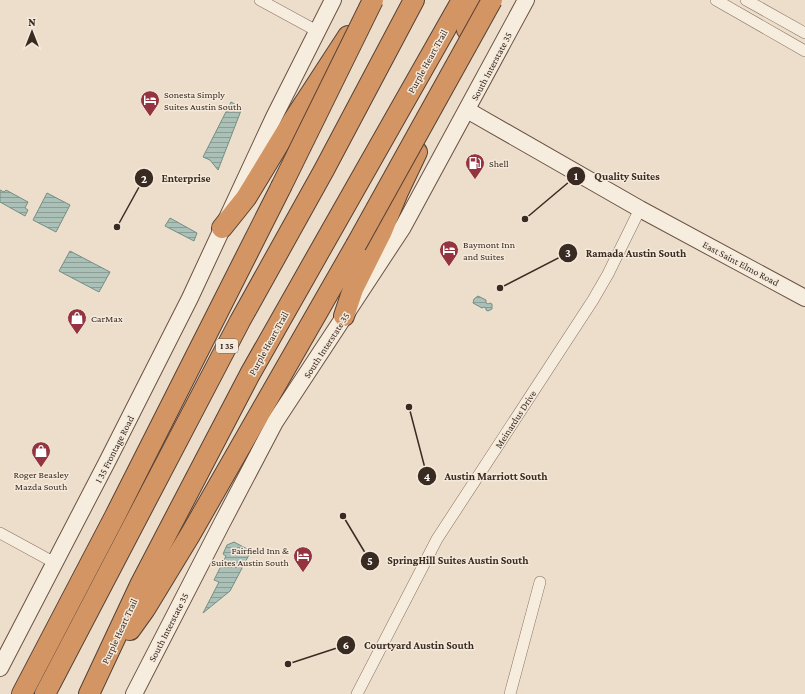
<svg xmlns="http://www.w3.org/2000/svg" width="805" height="694" viewBox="0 0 805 694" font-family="'Crimson Pro',serif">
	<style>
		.water { fill: url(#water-rules); stroke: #728f85 }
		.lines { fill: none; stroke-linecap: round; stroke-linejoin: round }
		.street-casing { stroke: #887160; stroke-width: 12 }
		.secondary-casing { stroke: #6a5243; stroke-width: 18 }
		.highway-casing { stroke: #564034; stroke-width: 22 }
		.street { stroke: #f7edde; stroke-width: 11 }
		.secondary { stroke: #f7edde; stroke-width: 16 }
		.highway { stroke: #d39564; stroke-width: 20 }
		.highway-bridge-casing { stroke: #564034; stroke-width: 22; stroke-linecap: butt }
		.highway-bridge { stroke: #d39564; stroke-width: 20 }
		.labels { text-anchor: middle; stroke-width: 3; stroke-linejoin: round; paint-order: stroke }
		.shield { fill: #f4e9da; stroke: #726459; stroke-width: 1 }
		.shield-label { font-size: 9px; font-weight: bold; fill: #3a2b22 }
		.street-label { font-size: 10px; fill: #3a2b22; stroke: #f4e9da }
		.poi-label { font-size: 10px; fill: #3a2b22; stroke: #f4e9da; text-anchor: start }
		.leader { fill: none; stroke: #3a2b22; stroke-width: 1.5 }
		.callout-dot { fill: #3a2b22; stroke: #f4e9da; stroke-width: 1.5 }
		.mark-label { font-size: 12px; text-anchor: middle; font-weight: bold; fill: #fff }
		.callout-label { font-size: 11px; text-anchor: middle; font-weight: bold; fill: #3a2b22; stroke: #f4e9da; stroke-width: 3; stroke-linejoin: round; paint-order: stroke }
	</style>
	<defs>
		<pattern id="water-rules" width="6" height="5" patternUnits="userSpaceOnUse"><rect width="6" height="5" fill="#abc1b8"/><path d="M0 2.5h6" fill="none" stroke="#8c9d95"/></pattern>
	</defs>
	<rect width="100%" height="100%" fill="#ecdecb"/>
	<g class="water">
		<polygon points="231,102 242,108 218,170 210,160 203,157"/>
		<polygon points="0,190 4,192 6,190 28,202 25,208 28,210 25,216 0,202"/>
		<polygon points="47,193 70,205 56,232 33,220"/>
		<polygon points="170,218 197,233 194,241 165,226"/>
		<polygon points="70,251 110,272 99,292 59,271"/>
		<polygon points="478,296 486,300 486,303 488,304 490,303 492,304 492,309 488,311 486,310 486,308 484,307 482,308 473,303 474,299"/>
		<polygon points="234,542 251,551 230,591 203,613 219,582 214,580 226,556 223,554 227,545"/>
	</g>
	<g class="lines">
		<g class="street-casing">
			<g id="street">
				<polyline points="260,0 317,31"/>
				<polyline points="716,0 805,51"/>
				<polyline points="746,0 805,33"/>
				<polyline points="0,533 55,563"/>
				<polyline points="357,694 437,539 593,300 608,274 640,209"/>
				<polyline points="510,694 540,582"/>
			</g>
		</g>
		<g class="secondary-casing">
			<g id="secondary">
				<polyline points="467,110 640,209 805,298"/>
				<polyline points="0,668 107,462 190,298 274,117 333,0"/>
				<polyline points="134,694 222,523 275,422 403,227 526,0"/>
			</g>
		</g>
		<g class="highway-casing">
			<g id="highway">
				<polyline points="467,30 480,0"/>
				<polyline points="222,228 246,198 294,119 348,36"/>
				<polyline points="344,316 353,289 382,231 398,192 417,152"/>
				<polyline points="130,630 145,609 190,535 356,245"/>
				<polyline points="22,694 115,516 281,187"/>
				<polyline points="45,694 240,321 324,170 414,0"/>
				<polyline points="89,694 141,583 250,374 462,0"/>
			</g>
		</g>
		<use href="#street" class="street"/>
		<use href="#secondary" class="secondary"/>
		<use href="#highway" class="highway"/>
		<g class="highway-bridge-casing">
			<g id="highway-bridge">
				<polyline points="281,187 373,0"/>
				<polyline points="356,245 492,0"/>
			</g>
		</g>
		<use href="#highway-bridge" class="highway-bridge"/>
	</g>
	<defs>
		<g id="hotel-pin" transform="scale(1)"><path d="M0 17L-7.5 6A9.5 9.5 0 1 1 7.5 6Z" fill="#933440" stroke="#f4e9da"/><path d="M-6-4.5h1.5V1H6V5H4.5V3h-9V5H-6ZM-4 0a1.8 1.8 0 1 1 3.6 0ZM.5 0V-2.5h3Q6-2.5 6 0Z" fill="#fff"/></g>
		<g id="fuel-pin" transform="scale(1)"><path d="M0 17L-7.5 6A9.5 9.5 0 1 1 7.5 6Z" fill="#933440" stroke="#f4e9da"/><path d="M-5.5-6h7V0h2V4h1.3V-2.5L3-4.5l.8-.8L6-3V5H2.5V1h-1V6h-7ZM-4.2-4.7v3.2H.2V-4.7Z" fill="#fff"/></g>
		<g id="shop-pin" transform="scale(1)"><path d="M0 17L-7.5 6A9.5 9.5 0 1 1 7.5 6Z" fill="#933440" stroke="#f4e9da"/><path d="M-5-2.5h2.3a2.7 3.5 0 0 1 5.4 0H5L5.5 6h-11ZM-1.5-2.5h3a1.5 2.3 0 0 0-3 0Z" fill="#fff"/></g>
	</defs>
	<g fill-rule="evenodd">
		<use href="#hotel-pin" x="150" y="100"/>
		<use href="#fuel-pin" x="475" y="163"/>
		<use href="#hotel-pin" x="449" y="250"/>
		<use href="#shop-pin" x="77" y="318"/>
		<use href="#shop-pin" x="41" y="451"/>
		<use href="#hotel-pin" x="303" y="556"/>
	</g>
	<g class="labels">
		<rect class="shield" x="216" y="339" width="22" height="14" rx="3"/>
		<g class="shield-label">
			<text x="227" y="349">I 35</text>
		</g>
		<g class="street-label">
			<text transform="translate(427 61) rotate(-61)" y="4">Purple Heart Trail</text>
			<text transform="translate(491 66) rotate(-62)" y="4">South Interstate 35</text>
			<text transform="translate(741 263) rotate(28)" y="4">East Saint Elmo Road</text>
			<text transform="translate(268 343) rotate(-61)" y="4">Purple Heart Trail</text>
			<text transform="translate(326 345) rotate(-57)" y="4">South Interstate 35</text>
			<text transform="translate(515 419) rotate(-57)" y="4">Meinardus Drive</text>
			<text transform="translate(114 449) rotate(-63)" y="4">I 35 Frontage Road</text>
			<text transform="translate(168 627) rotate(-63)" y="4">South Interstate 35</text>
			<text transform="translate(119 631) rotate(-65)" y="4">Purple Heart Trail</text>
		</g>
		<g class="poi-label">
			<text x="164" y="98">Sonesta Simply<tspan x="164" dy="12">Suites Austin South</tspan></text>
			<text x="489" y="167">Shell</text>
			<text x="463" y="248">Baymont Inn<tspan x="463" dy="12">and Suites</tspan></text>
			<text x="91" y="322">CarMax</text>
			<text x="41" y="478" text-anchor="middle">Roger Beasley<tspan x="41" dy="12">Mazda South</tspan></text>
			<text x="289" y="554" text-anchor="end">Fairfield Inn &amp;<tspan x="289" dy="12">Suites Austin South</tspan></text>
		</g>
	</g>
	<path class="leader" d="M525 219L576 176M117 227L144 178M500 288L568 253M409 407L427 476M343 516L370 561M288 664L346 645"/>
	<g class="callout-dot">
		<circle cx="525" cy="219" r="4"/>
		<circle cx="117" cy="227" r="4"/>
		<circle cx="500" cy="288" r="4"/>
		<circle cx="409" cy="407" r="4"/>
		<circle cx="343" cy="516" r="4"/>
		<circle cx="288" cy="664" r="4"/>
		<circle cx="576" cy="176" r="10"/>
		<circle cx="144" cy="178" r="10"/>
		<circle cx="568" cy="253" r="10"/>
		<circle cx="427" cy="476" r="10"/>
		<circle cx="370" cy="561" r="10"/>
		<circle cx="346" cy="645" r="10"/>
	</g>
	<g class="mark-label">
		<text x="576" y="180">1</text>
		<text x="144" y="183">2</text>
		<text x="568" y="257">3</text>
		<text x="427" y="481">4</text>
		<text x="370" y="565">5</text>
		<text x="346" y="649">6</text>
	</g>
	<g class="callout-label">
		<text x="627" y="180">Quality Suites</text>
		<text x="186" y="182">Enterprise</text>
		<text x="636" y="257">Ramada Austin South</text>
		<text x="496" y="480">Austin Marriott South</text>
		<text x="458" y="564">SpringHill Suites Austin South</text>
		<text x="419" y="649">Courtyard Austin South</text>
	</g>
	<g transform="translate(32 32)" stroke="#f4e9da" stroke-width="3" paint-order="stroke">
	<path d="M0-3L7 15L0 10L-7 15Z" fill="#3a2b22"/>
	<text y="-6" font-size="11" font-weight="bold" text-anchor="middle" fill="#3a2b22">N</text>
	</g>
</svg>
